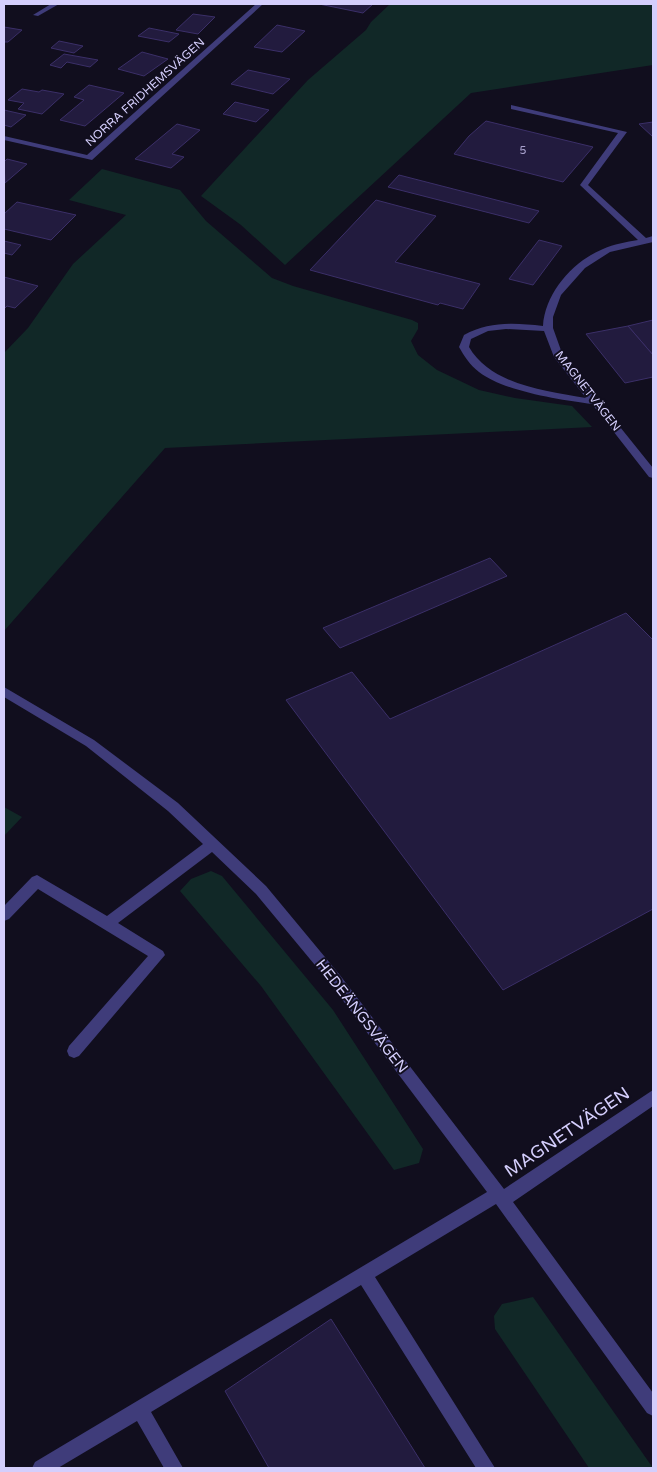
<svg xmlns="http://www.w3.org/2000/svg" width="657" height="1472" viewBox="0 0 657 1472" font-family="'Varela Round',sans-serif">
	<style>
		.green { fill: #112827 }
		.building { fill: #221b3e; stroke: #3b2f68 }
		.lines { fill: none; stroke-linecap: round; stroke-linejoin: round }
		.minor { fill: #3f3c7a; fill-rule: evenodd }
		.labels { text-anchor: middle; stroke-width: 4; stroke-linejoin: round; paint-order: stroke }
		.far-number-label { font-size: 11px; fill: #a8a1cc }
		.far-street-label { font-size: 12px; fill: #d4cefc; stroke: #110e1e }
		.street-label { font-size: 15px; fill: #d4cefc; stroke: #110e1e }
		.near-street-label { font-size: 18px; fill: #d4cefc; stroke: #110e1e }
	</style>
	<rect width="100%" height="100%" fill="#110e1e"/>
	<g class="green">
		<polygon points="390,4 653,4 653,65 471,93 285,265 241,225 201,196 308,80 366,30 371,22"/>
		<polygon points="102,169 180,190 206,221 272,278 293,286 412,320 418,323 418,329 411,341 418,355 437,370 479,390 515,398 572,406 592,427 165,448 4,631 4,353 28,328 73,264 126,215 69,200"/>
		<polygon points="4,807 22,817 4,836"/>
		<polygon points="211,871 222,876 333,1010 423,1149 419,1163 394,1170 261,986 180,891 191,879"/>
		<polygon points="533,1297 653,1468 589,1468 495,1329 494,1316 502,1304"/>
	</g>
	<g class="building">
		<polygon points="319,4 373,4 363,13"/>
		<polygon points="193,14 215,17 198,34 176,30"/>
		<polygon points="277,25 305,31 282,52 254,47"/>
		<polygon points="4,27 22,30 8,42 4,42"/>
		<polygon points="149,28 179,34 169,42 138,36"/>
		<polygon points="59,41 83,46 74,53 51,48"/>
		<polygon points="142,52 168,59 144,76 118,69"/>
		<polygon points="64,54 98,60 90,67 67,62 61,68 50,65"/>
		<polygon points="248,70 290,79 273,94 231,84"/>
		<polygon points="89,85 124,93 85,126 60,120 84,100 74,97"/>
		<polygon points="22,89 39,92 42,90 64,94 42,114 18,109 24,103 8,100"/>
		<polygon points="235,102 269,110 256,122 223,114"/>
		<polygon points="4,110 26,115 11,127 4,125"/>
		<polygon points="486,121 560,139 593,147 563,182 454,154 469,136"/>
		<polygon points="653,122 653,137 639,124"/>
		<polygon points="177,124 200,130 172,154 184,157 171,168 135,159"/>
		<polygon points="7,159 27,164 5,183 4,162"/>
		<polygon points="399,175 539,211 529,223 388,187"/>
		<polygon points="376,200 436,216 395,262 480,284 463,309 440,303 438,305 310,270"/>
		<polygon points="17,202 76,215 51,240 4,229 4,214"/>
		<polygon points="539,240 562,246 533,285 509,279"/>
		<polygon points="4,241 21,245 12,255 4,253"/>
		<polygon points="4,277 38,286 15,308 7,306 4,309"/>
		<polygon points="653,320 653,355 628,326"/>
		<polygon points="628,326 653,355 653,377 625,383 586,334"/>
		<polygon points="490,558 507,576 340,648 323,628"/>
		<polygon points="626,613 653,640 653,909 503,990 286,700 352,672 390,719"/>
		<polygon points="331,1319 425,1468 269,1468 225,1391"/>
	</g>
	<g class="lines">
		<g class="minor">
			<polygon points="51,4 59,4 38,16 33,15"/>
			<polygon points="256,4 263,4 92,160 4,140 4,136 87,155"/>
			<path d="M511,105L627,132L588,185L646,238L653,236V242L610,252L585,268L561,295L553,317V328L563,356L653,468V478L649,477L592,404C560,400 503,391 479,372C470,365 464,356 459,347L464,335C490,321 515,323 543,326C545,293 573,261 603,249C614,244 626,242 638,240L580,185L618,133L511,109ZM506,329L544,331L554,357L586,398C546,391 491,385 469,347L471,339L488,331Z"/>
			<polygon points="4,687 94,740 178,803 266,886 339,974 504,1189 653,1090 653,1106 513,1202 653,1393 653,1416 647,1413 496,1204 375,1277 495,1468 476,1468 361,1285 151,1412 183,1468 164,1468 137,1421 58,1468 32,1468 35,1462 487,1192 329,982 256,894 212,852 118,923 163,951 165,955 79,1056 74,1058 69,1056 67,1051 69,1046 148,956 38,889 9,919 4,921 4,906 32,877 37,875 107,916 203,844 168,811 86,746 4,697"/>
		</g>
	</g>
	<g class="labels">
		<g class="far-number-label">
			<text x="523" y="154">5</text>
		</g>
		<g class="far-street-label">
			<text transform="translate(145 92) rotate(-42)" y="4">NORRA FRIDHEMSVÄGEN</text>
			<text transform="translate(588 391) rotate(52)" y="4">MAGNETVÄGEN</text>
		</g>
		<g class="street-label">
			<text transform="translate(362 1016) rotate(52)" y="5">HEDEÄNGSVÄGEN</text>
		</g>
		<g class="near-street-label">
			<text transform="translate(567 1132) rotate(-34)" y="6">MAGNETVÄGEN</text>
		</g>
	</g>
	<rect width="657" height="1472" fill="none" stroke="#d4cefc" stroke-width="10"/>
</svg>
